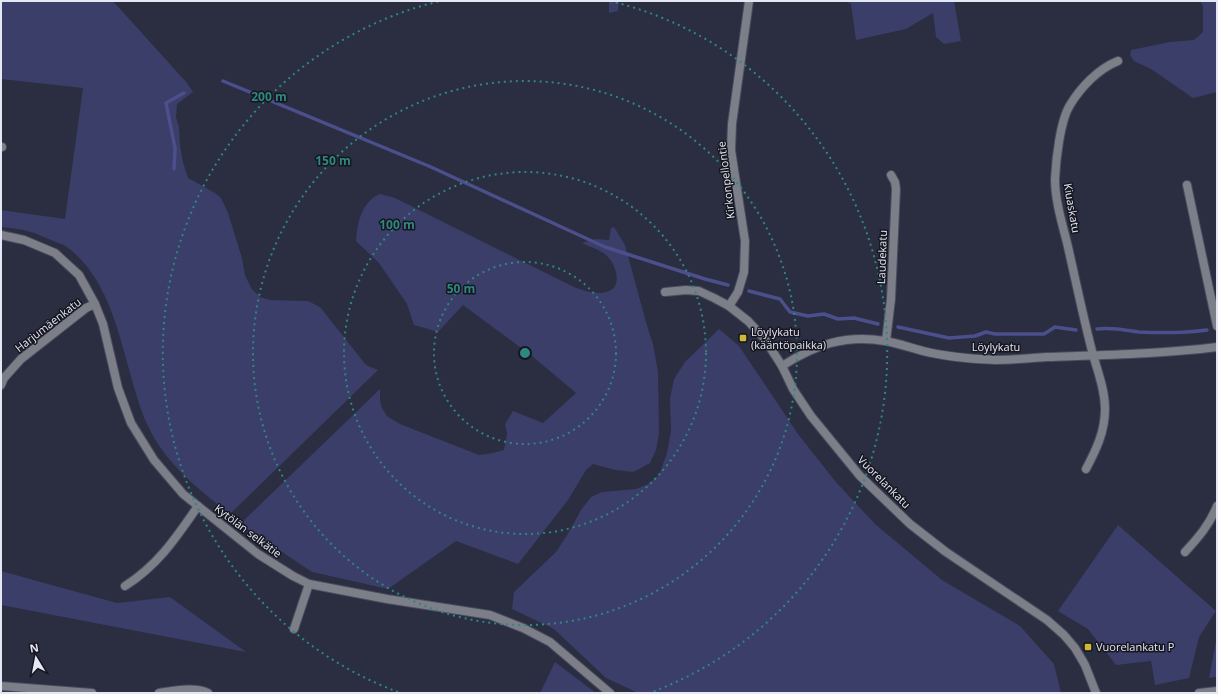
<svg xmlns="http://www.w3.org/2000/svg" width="1218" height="694" viewBox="0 0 1218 694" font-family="'Open Sans',sans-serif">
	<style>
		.green { fill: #3a3e68 }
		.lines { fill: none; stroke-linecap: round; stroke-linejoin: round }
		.stream { stroke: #4b4f8c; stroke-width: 3.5 }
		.minor-casing { stroke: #494b5e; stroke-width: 10 }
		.minor { stroke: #7c7e88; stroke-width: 8 }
		.ring { fill: none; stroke: #2f8782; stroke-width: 2; stroke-dasharray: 2 4 }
		.poi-dot { fill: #cfb837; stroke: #15161f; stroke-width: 1.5 }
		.labels { text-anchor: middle; stroke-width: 3; stroke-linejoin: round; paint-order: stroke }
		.street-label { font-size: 11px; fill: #e5e7f4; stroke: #15161f }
		.poi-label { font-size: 11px; fill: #e5e7f4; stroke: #15161f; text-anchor: start }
		.centre { fill: #2f8782; stroke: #15161f; stroke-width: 2 }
		.ring-label { font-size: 12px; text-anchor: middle; font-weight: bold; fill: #2f8782; stroke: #15161f; stroke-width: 3; stroke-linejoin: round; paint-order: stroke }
	</style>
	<rect width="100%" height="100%" fill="#2b2d41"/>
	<g class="green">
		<path d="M1,1H113L187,83L193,92L177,104L176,117L179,127L180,145L183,162L188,178L215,193L221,198L228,213L242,258L245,275L251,288L260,297L270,300L308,301L320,307L366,365L378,370L230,514C198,489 165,463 148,426C122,369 121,288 67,247C63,244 58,243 53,241C46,238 38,234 31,232C21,229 11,228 1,227V210L65,219L83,88L1,79Z"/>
		<polygon points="609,1 619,1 618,11 609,13"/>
		<polygon points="846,1 954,1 961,41 944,44 936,37 933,13 906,29 856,40 851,4"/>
		<polygon points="1200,1 1217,1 1217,92 1193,98 1151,69 1134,61 1130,55 1131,50 1170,42 1194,40 1203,32 1203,6"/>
		<path d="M380,194L395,198L576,288C586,291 596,295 606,292C624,288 616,264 607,256C601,250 590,247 582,243L595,239L609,240L611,228L614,227L625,245L646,322L653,344L658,372L659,434L656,450L650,463L639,469L633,472L615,470L593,464L586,470L568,500L518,564L456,541L388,589L312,572L240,524L380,389V401L382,408L387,416L400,424L479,455L493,453L504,450L507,434L505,424L513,411L543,423L576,393L532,356L463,305L438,332L414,325L407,304L379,263L356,241C357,223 362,201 380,194Z"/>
		<polygon points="719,329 739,346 798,434 835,481 875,524 942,580 1020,626 1054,664 1061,693 638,693 606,678 554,629 512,609 514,592 556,552 569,532 581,510 591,497 602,492 636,489 648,484 659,475 667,453 671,431 670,398 674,379 685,362"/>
		<polygon points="1118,525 1216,611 1199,637 1189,678 1155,685 1151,661 1116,665 1088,629 1058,611"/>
		<polygon points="1,571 117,603 170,597 246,652 1,605"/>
		<polygon points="1217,640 1217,677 1209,678 1216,641"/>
		<polygon points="555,662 596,693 540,693"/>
	</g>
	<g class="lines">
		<g class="stream">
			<polyline points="223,81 431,167 605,247 705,279 728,285"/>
			<polyline points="174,169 175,148 166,103 184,93"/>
			<polyline points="749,291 780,299 790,312 808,316 824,314 838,319 854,318 878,324"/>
			<polyline points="898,327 949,338 975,336 986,332 995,334 1044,334 1055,327 1076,330"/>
			<path d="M1097,329C1111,327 1125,330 1139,332C1162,333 1185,333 1207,330"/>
		</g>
		<g class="minor-casing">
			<g id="minor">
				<polyline points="1,147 2,147"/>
				<polyline points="1187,185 1217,326"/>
				<polyline points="1,235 24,240 55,253 79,275 95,304 103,324 118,388 131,423 154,460 183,494 258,554 293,576 309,584 387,599 490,615 523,628 550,642 610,693"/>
				<polyline points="665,292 686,290 699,291 714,298 729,306 748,321 764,338 782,366 793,389 811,416 860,476 910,524 946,552 1047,620 1064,635 1075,648 1085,665 1096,693"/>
				<polyline points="729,306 738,292 744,272 745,241 731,150 732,124 749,1"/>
				<polyline points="886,341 891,299 896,189 895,182 891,175"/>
				<path d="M782,366C815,345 845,334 885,341C898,343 911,348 923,351C947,357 971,359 996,360C1013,360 1030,358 1047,357C1104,355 1161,354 1217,347"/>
				<polyline points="1,385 4,378 21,359 86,308 95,304"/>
				<path d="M1086,469C1096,450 1105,432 1105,409C1105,389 1097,370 1092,351C1083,316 1076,282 1068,247C1063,226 1055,202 1055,179C1056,160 1060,121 1070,105C1081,87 1098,69 1118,61"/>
				<path d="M1185,552C1198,538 1210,524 1217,506"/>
				<path d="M125,586C158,565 176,538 198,506"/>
				<polyline points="294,629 309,584"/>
				<polyline points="1,686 92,693"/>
				<path d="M159,693C173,691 195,686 208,693"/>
				<polyline points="1199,693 1217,691"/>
			</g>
		</g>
		<use href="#minor" class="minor"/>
	</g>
	<g class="ring">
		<circle cx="525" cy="353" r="91"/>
		<circle cx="525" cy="353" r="181"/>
		<circle cx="525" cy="353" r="272"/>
		<path d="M398 692A362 362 0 0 1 440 1M610 1A362 362 0 0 1 652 692"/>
	</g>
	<g class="poi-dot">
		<rect x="739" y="334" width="8" height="8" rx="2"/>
		<rect x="1084" y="643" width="8" height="8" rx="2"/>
	</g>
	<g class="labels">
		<g class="street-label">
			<text transform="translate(726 180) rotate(-97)" y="4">Kirkonpellontie</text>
			<text transform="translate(1072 208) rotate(80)" y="4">Kiuaskatu</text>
			<text transform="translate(882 257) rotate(-88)" y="4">Laudekatu</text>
			<text transform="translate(48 325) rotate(-38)" y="4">Harjumäenkatu</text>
			<text x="996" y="351">Löylykatu</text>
			<text transform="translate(884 482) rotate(45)" y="4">Vuorelankatu</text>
			<text transform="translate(248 531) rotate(37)" y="4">Kytölän selkätie</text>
		</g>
		<g class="poi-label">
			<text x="751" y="336">Löylykatu<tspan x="751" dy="13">(kääntöpaikka)</tspan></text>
			<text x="1096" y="651">Vuorelankatu P</text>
		</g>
	</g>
	<circle cx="525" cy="353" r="6" class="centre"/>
	<g class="ring-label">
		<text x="269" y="101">200 m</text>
		<text x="333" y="165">150 m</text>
		<text x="397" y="229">100 m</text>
		<text x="461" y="293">50 m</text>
	</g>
	<rect width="1218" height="694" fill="none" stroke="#e5e7f4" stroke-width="4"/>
	<g transform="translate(36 658) rotate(350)" stroke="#15161f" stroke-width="3" paint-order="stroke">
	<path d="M0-3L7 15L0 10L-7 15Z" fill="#e5e7f4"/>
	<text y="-6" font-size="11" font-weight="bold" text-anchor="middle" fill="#e5e7f4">N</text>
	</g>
</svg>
